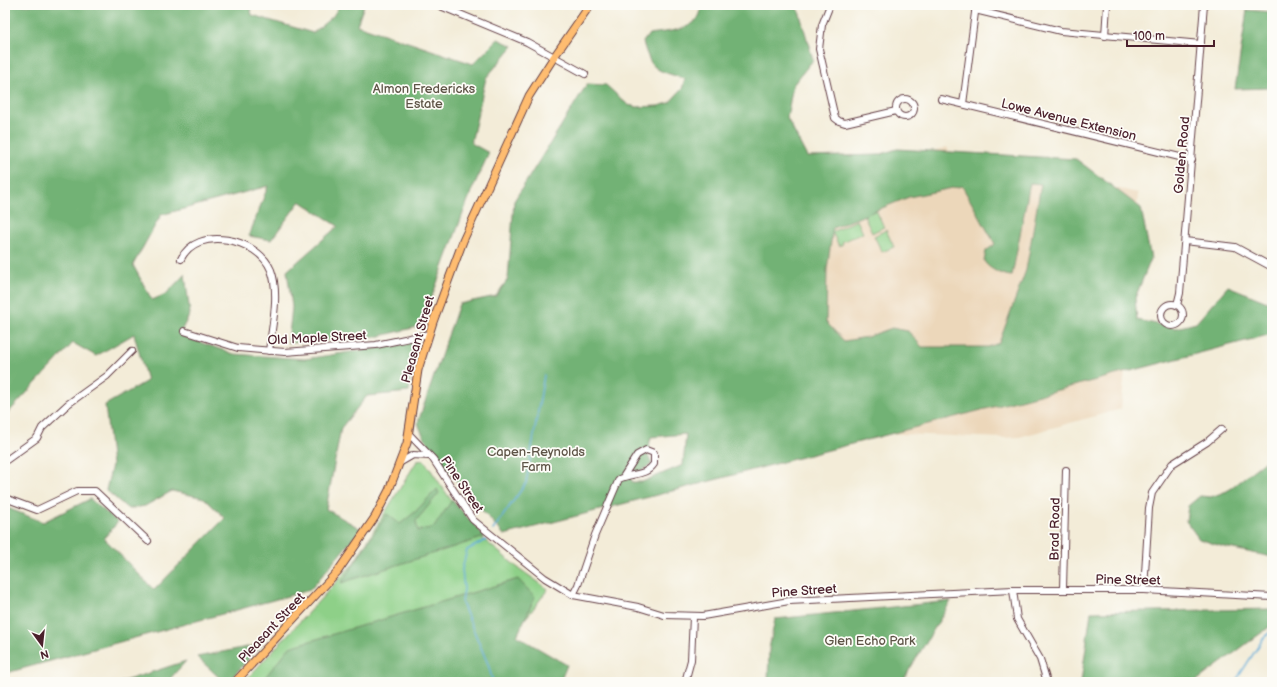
<svg xmlns="http://www.w3.org/2000/svg" width="1277" height="687" viewBox="0 0 1277 687" font-family="'Balsamiq Sans',sans-serif">
	<style>
		.built { fill: #ecd7ba }
		.green { fill: #8ed088; stroke: #6c785a }
		.forest { fill: #72b274; stroke: #5e6850; fill-rule: evenodd }
		.lines { fill: none; stroke-linecap: round; stroke-linejoin: round }
		.stream { stroke: #5facd8; stroke-width: 1.5 }
		.minor-casing { stroke: #633e45; stroke-width: 8 }
		.major-casing { stroke: #633e45; stroke-width: 9 }
		.minor { stroke: #fff; stroke-width: 6 }
		.major { stroke: #febc70; stroke-width: 7 }
		.labels { text-anchor: middle; stroke-width: 3.5; stroke-linejoin: round; paint-order: stroke }
		.park-label { font-size: 13px; fill: #5e5447; stroke: #fdfcf7 }
		.street-label { font-size: 13px; fill: #4a1f2b; stroke: #fdfcf7 }
	</style>
	<rect width="100%" height="100%" fill="#fdfcf7"/>
	<filter id="ink" filterUnits="userSpaceOnUse"><feTurbulence type="fractalNoise" baseFrequency=".025" numOctaves="2"/><feDisplacementMap in="SourceGraphic" scale="8" xChannelSelector="R" yChannelSelector="G"/><feConvolveMatrix kernelMatrix="1 2 1 2 8 2 1 2 1" color-interpolation-filters="sRGB"/></filter>
	<filter id="wash" filterUnits="userSpaceOnUse"><feTurbulence type="fractalNoise" baseFrequency=".012" numOctaves="4" result="noise"/><feDisplacementMap in="SourceGraphic" scale="16" xChannelSelector="R" yChannelSelector="G"/><feGaussianBlur stdDeviation="0.9" result="paint"/><feColorMatrix in="noise" values="0 0 0 0 0 0 0 0 0 0 0 0 0 0 0 0 0 1.4 0 .05"/><feComposite in="paint" operator="in"/></filter>
	<g filter="url(#wash)">
		<rect width="100%" height="100%" fill="#f3ecd8"/>
		<polygon class="built" points="947,147 950,155 969,155 1138,193 1130,325 1121,409 1019,437 1004,438 642,424 745,202"/>
		<g class="green">
			<polygon points="876,210 884,227 872,233 864,216"/>
			<polygon points="857,220 863,233 842,242 843,244 839,246 832,232"/>
			<polygon points="886,230 894,247 882,252 874,236"/>
			<polygon points="424,460 470,528 517,567 548,589 530,613 471,682 244,682 353,564 417,461"/>
		</g>
		<g class="forest">
			<polygon points="5,5 250,5 252,15 313,33 333,16 340,5 364,5 357,25 473,64 498,39 513,46 486,78 471,143 489,153 471,192 421,326 376,337 288,343 292,307 287,271 338,226 300,201 271,240 249,236 268,186 161,215 133,265 152,300 166,294 185,274 190,314 179,335 234,354 305,359 415,342 409,392 367,396 341,428 326,509 361,529 310,590 10,672 5,675 5,507 43,522 90,499 118,522 104,538 154,590 225,518 204,498 172,491 145,506 128,509 106,490 112,465 105,405 147,381 134,334 96,356 73,343 8,413 5,412"/>
			<path d="M701,5H793L799,11L813,60L793,85L787,118L807,157L878,155L897,149L1076,159L1141,208L1151,259L1135,298L1137,320L1176,328L1196,323L1228,286L1272,304V334L504,535C484,511 423,449 418,422L459,304L496,296L508,279L514,201L587,84L606,85L628,105L637,107L658,106L669,103L682,89L685,79C656,69 652,73 643,42L649,34C668,31 703,31 701,5ZM1030,183L1041,184L1026,270L999,343L988,347H922L908,331L892,328L867,337L844,341L826,322L827,269L833,228L909,197L962,186L995,244L986,251L984,261C988,269 1004,276 1012,276ZM686,434L683,465L642,482H632L631,477L652,464L647,454L651,437Z"/>
			<polygon points="1247,10 1272,12 1272,88 1235,89"/>
			<polygon points="1272,422 1272,557 1224,547 1199,539 1186,521 1188,506 1200,496 1211,497 1227,491 1269,458 1272,447 1269,435"/>
			<polygon points="437,489 439,493 416,521 418,531 434,527 452,500 485,537 341,583 387,514 400,524 415,512"/>
			<polygon points="518,579 535,597 517,636 567,665 560,682 261,682 290,647"/>
			<polygon points="951,601 902,682 768,682 769,649 775,619"/>
			<polygon points="1272,609 1272,625 1195,682 1081,682 1091,612"/>
			<polygon points="262,644 228,682 224,682 197,657"/>
			<polygon points="186,661 167,682 121,682"/>
		</g>
		<g class="lines">
			<g class="stream">
				<polyline points="493,530 526,483 544,375"/>
				<polyline points="486,540 467,550 462,569 464,589 462,603 488,664 493,682"/>
				<polyline points="1235,682 1263,639 1272,630"/>
			</g>
		</g>
	</g>
	<g filter="url(#ink)">
		<g class="lines">
			<g class="minor-casing">
				<g id="minor">
					<polyline points="438,5 527,42 585,74"/>
					<polyline points="830,5 822,25 819,49 835,118 839,121 845,123 896,111"/>
					<polyline points="975,10 1061,31 1201,44"/>
					<polyline points="1105,36 1107,5"/>
					<circle cx="905" cy="108" r="9"/>
					<polyline points="941,99 1192,160"/>
					<polyline points="963,104 976,5"/>
					<polyline points="1185,241 1235,247 1272,267"/>
					<path d="M181,259C197,225 258,238 271,270C280,294 272,326 269,351"/>
					<circle cx="1172" cy="315" r="11"/>
					<polyline points="1177,305 1180,293 1204,5"/>
					<polyline points="184,331 238,348 285,352 376,345 429,334"/>
					<polyline points="409,434 433,459 473,520 545,578 573,595 638,607 664,615 703,616 789,601 1013,590 1144,590 1272,597"/>
					<polyline points="5,461 37,438 42,428 68,404 107,376 132,351"/>
					<polyline points="401,462 413,455 429,456"/>
					<polyline points="5,498 37,510 77,491 95,491 148,541"/>
					<polyline points="1063,589 1066,470"/>
					<polyline points="1013,590 1017,619 1040,659 1047,682"/>
					<polyline points="1144,590 1149,508 1152,493 1172,464 1207,442 1222,429"/>
					<path d="M573,595L578,585L595,535L619,479C631,473 646,476 654,464V453L646,450L637,455L623,477"/>
					<polyline points="685,682 691,660 693,617"/>
				</g>
			</g>
			<g class="major-casing">
				<polyline id="major" points="235,682 338,571 375,517 389,490 407,443 418,370 433,322 463,241 529,96 554,57 590,5"/>
			</g>
			<use href="#minor" class="minor"/>
			<use href="#major" class="major"/>
		</g>
	</g>
	<g class="labels">
		<g class="park-label">
			<text x="424" y="93">Almon Fredericks<tspan x="424" dy="15">Estate</tspan></text>
			<text x="536" y="456">Capen-Reynolds<tspan x="536" dy="15">Farm</tspan></text>
			<text x="870" y="645">Glen Echo Park</text>
		</g>
		<g class="street-label">
			<text transform="translate(1069 119) rotate(14)" y="5">Lowe Avenue Extension</text>
			<text transform="translate(1181 155) rotate(-85)" y="5">Golden Road</text>
			<text transform="translate(317 337) rotate(-3)" y="5">Old Maple Street</text>
			<text transform="translate(417 339) rotate(-74)" y="5">Pleasant Street</text>
			<text transform="translate(463 484) rotate(56)" y="5">Pine Street</text>
			<text transform="translate(1054 529) rotate(-89)" y="5">Brad Road</text>
			<text transform="translate(1128 579) rotate(1)" y="5">Pine Street</text>
			<text transform="translate(804 590) rotate(-4)" y="5">Pine Street</text>
			<text transform="translate(271 627) rotate(-47)" y="5">Pleasant Street</text>
		</g>
	</g>
	<rect width="1277" height="687" fill="none" stroke="#fdfcf7" stroke-width="20"/>
	<g transform="translate(42 645) rotate(165)" stroke="#fdfcf7" stroke-width="3" paint-order="stroke">
	<path d="M0-3L7 15L0 10L-7 15Z" fill="#4a1f2b"/>
	<text y="-6" font-size="11" font-weight="bold" text-anchor="middle" fill="#4a1f2b">N</text>
	</g>
	<path d="M1127 40v6h87v-6" fill="none" stroke="#4a1f2b" stroke-width="2"/>
	<text x="1133" y="40" font-size="12" fill="#4a1f2b" stroke="#fdfcf7" stroke-width="3" paint-order="stroke">100 m</text>
</svg>
